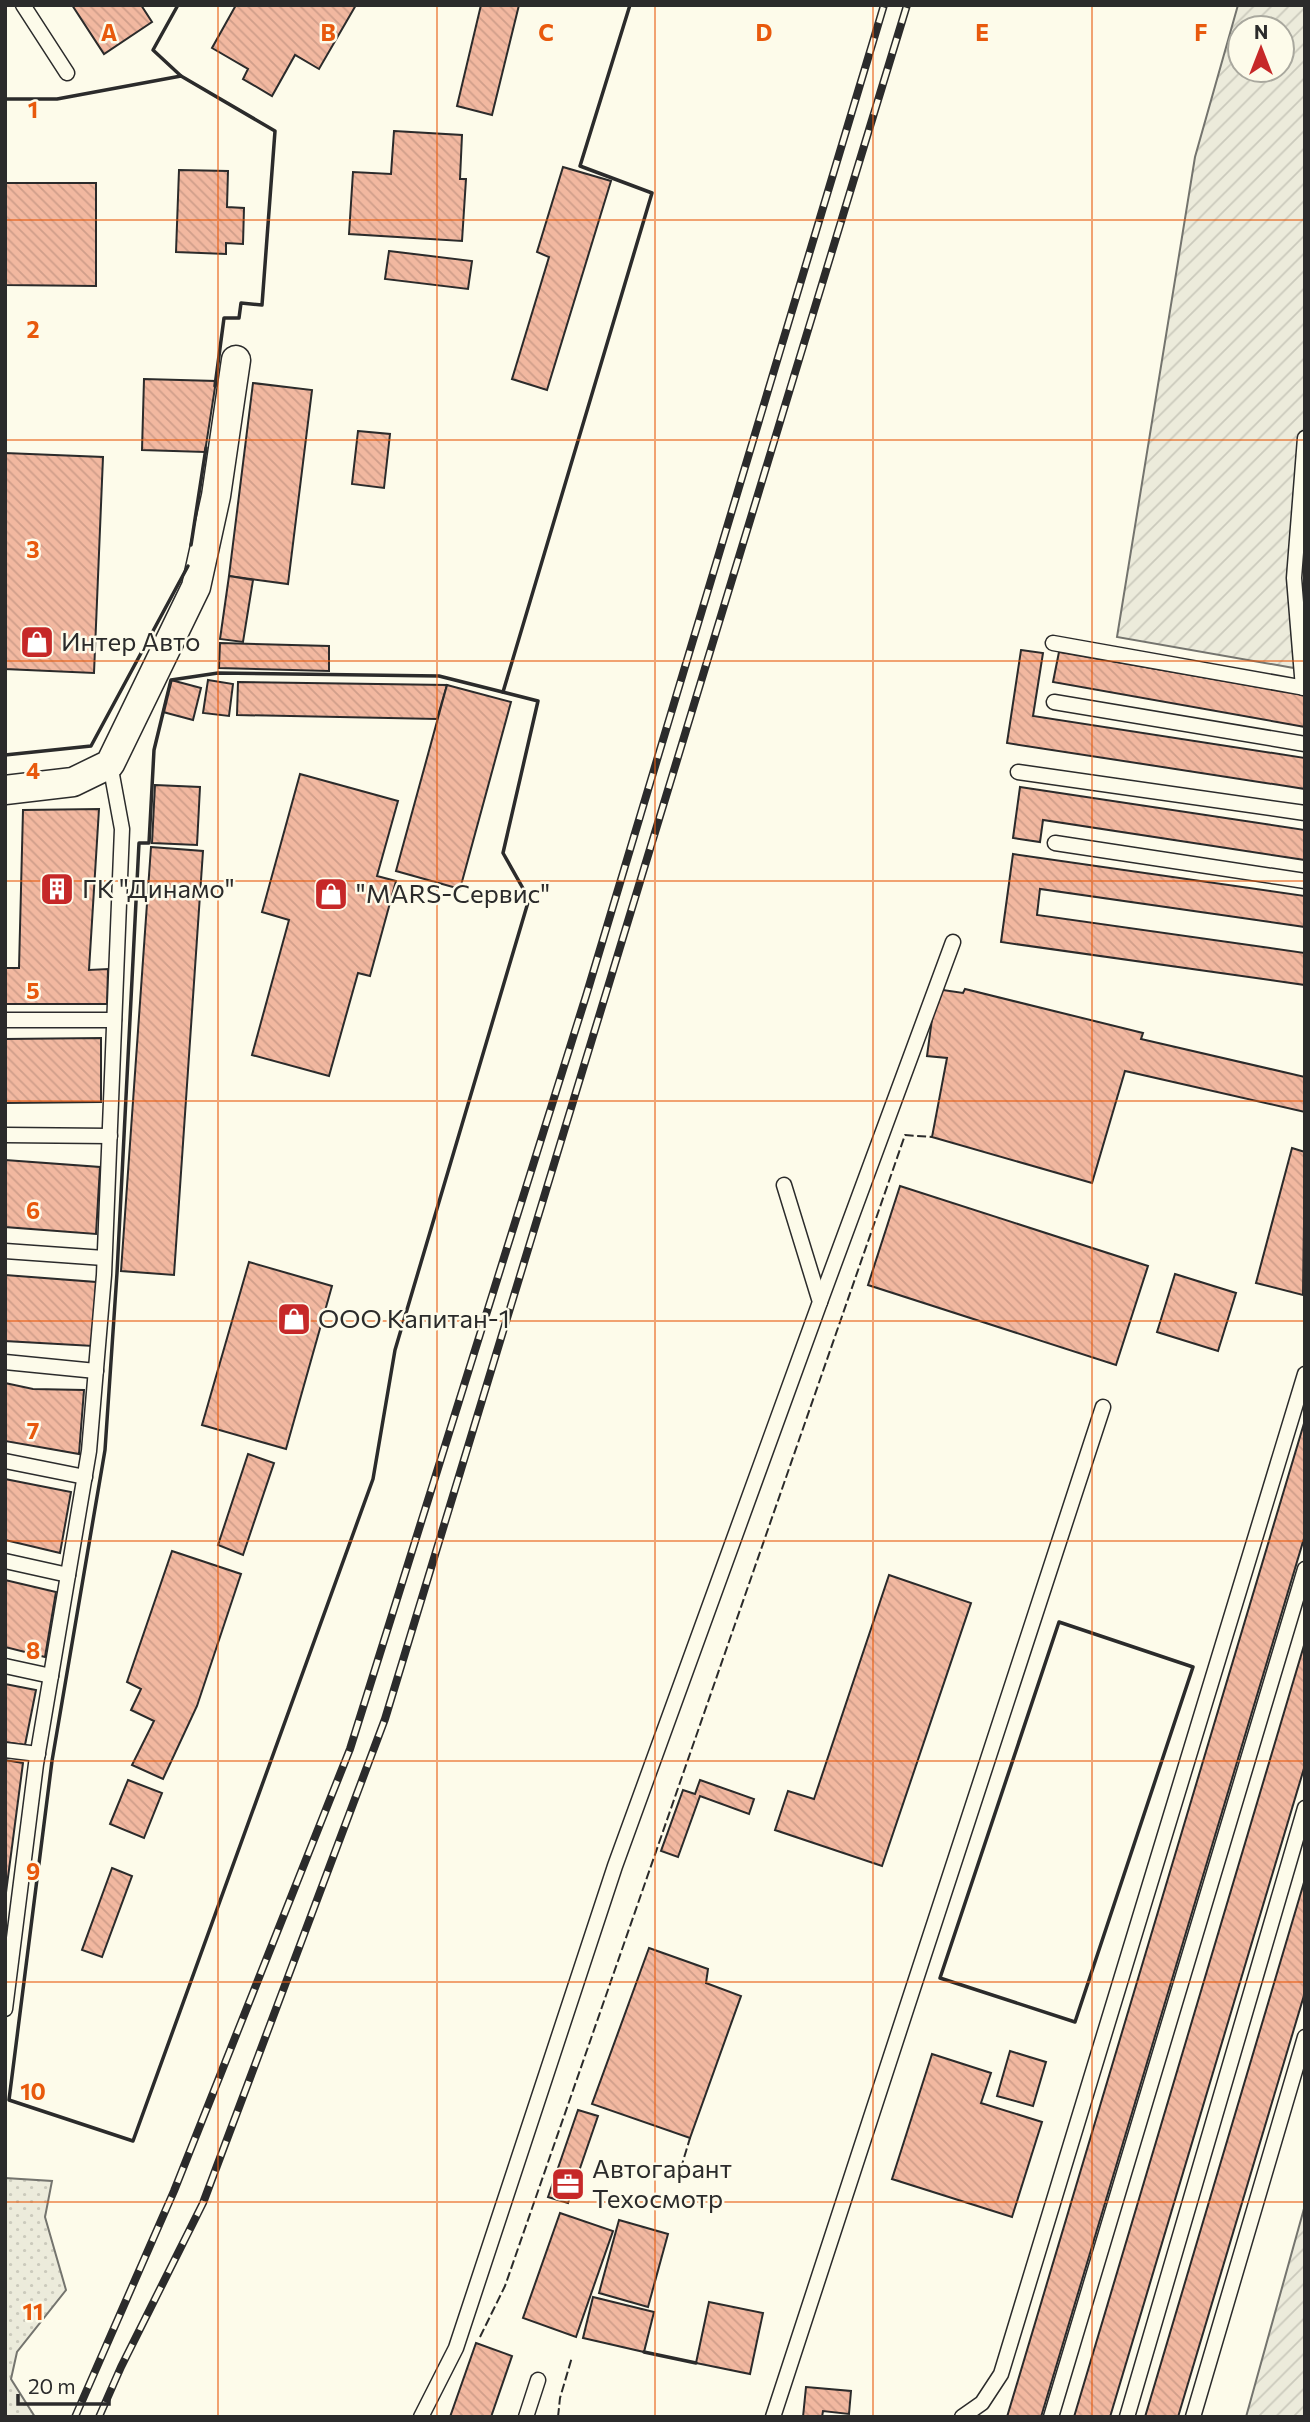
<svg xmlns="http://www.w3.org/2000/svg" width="1310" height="2422" viewBox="0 0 1310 2422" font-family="Commissioner,sans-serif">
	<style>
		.grass { fill: url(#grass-dots); stroke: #74746e; stroke-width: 2 }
		.garden { fill: url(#garden-furrows); stroke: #74746e; stroke-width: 2; fill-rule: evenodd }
		.building { fill: url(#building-back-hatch); stroke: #2b2b2b; stroke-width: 2 }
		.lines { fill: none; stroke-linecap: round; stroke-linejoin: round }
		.service-casing { stroke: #2b2b2b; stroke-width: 17 }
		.minor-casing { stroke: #2b2b2b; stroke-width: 31 }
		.service { stroke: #fdfbea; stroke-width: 14 }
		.minor { stroke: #fdfbea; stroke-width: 28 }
		.rail-casing { stroke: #2b2b2b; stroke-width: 8 }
		.rail { stroke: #fdfbea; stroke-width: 5; stroke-dasharray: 16; stroke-linecap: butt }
		.fence { stroke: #2b2b2b; stroke-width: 2; stroke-dasharray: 9 3.5; stroke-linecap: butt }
		.wall { stroke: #2b2b2b; stroke-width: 3.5 }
		.grid { fill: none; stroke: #e8590c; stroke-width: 2; stroke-opacity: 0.55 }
		.labels { text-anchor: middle; stroke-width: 5; stroke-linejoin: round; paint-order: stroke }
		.poi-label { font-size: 26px; fill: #2b2b2b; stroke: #fdfbea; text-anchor: start }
		.grid-label { font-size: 23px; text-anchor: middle; font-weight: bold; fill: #e8590c; stroke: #fdfbea; stroke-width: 5; stroke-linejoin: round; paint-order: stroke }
	</style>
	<defs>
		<pattern id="grass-dots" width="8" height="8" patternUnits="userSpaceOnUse" patternTransform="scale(1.75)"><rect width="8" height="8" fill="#ecebdb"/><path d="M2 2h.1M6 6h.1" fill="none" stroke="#cbcabc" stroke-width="1.8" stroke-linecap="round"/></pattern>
		<pattern id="garden-furrows" width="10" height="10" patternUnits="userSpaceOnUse" patternTransform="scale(1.75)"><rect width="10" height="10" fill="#ecebdb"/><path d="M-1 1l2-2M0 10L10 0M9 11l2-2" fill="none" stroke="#cbcabc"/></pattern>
		<pattern id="building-back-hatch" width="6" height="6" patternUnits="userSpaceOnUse" patternTransform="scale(1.75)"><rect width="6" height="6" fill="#f2b8a0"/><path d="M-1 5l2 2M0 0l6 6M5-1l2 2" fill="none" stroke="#d09e8a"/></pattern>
	</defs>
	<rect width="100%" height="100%" fill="#fdfbea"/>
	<polygon class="grass" points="5,2178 52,2181 45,2217 66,2290 17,2352 11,2379 35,2417 5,2417"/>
	<g class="garden">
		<path d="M1238,5H1305V670L1117,637L1195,157ZM1240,28H1282V70H1240Z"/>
		<polygon points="1305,2205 1305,2417 1246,2417"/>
	</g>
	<g class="building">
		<polygon points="72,5 141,5 152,22 104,54"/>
		<polygon points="236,5 356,5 319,69 295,55 272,96 243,79 248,69 212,48"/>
		<polygon points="481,5 519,5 492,115 457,106"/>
		<polygon points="394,131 462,135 460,179 466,179 462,241 349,234 353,172 391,174"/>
		<polygon points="563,167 611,181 547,390 512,379 549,257 537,252"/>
		<polygon points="179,170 228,171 227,207 244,208 243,244 226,243 226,254 176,252"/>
		<polygon points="5,183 96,183 96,286 5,285"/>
		<polygon points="389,251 472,261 468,289 385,279"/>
		<polygon points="144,379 216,381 205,452 142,450"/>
		<polygon points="253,383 312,390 288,584 229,576"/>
		<polygon points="358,431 390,434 384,488 352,484"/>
		<polygon points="5,453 103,457 94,673 5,669"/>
		<polygon points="229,576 253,580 243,642 220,639"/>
		<polygon points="220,643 329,646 329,671 219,668"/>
		<polygon points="1021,650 1043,653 1033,716 1305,758 1305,789 1007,743"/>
		<polygon points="1059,652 1305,695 1305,727 1053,682"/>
		<polygon points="171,680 201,688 193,720 163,712"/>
		<polygon points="208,680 233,684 229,716 203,713"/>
		<polygon points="238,682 447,685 437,719 237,715"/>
		<polygon points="447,685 511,702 460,889 396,871"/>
		<polygon points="300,774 398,801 377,876 396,881 370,976 358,973 329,1076 252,1055 289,920 262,912"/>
		<polygon points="155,785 200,787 197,845 152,843"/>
		<polygon points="1020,787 1305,830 1305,860 1043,820 1040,842 1013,838"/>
		<polygon points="99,809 89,970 108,969 107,1004 5,1004 5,968 19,968 23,810"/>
		<polygon points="151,847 203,851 174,1275 121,1271"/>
		<polygon points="1013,854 1305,896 1305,927 1040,889 1037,915 1305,953 1305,985 1001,942"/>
		<polygon points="936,989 963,993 965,989 1143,1033 1141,1039 1305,1077 1305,1112 1125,1071 1092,1183 932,1137 947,1058 927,1056"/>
		<polygon points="101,1038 101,1102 5,1103 5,1039"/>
		<polygon points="1292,1148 1305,1152 1303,1295 1256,1283"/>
		<polygon points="5,1160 100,1167 96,1234 5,1227"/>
		<polygon points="900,1186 1148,1266 1116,1365 868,1285"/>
		<polygon points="249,1262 332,1286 286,1449 202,1425"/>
		<polygon points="1175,1274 1236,1293 1218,1351 1157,1332"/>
		<polygon points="5,1275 96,1282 93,1346 5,1341"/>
		<polygon points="5,1383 33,1389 84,1390 79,1454 5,1441"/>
		<polygon points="1305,1420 1305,1535 1041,2417 1007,2417"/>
		<polygon points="248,1454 274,1463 243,1555 218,1545"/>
		<polygon points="5,1479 71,1492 60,1553 5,1540"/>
		<polygon points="172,1551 241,1574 197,1706 163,1779 132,1765 154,1721 131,1710 141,1689 127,1682"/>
		<polygon points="889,1575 971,1603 882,1866 775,1830 788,1791 814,1799"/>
		<polygon points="5,1580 56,1592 45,1657 5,1647"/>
		<polygon points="1305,1642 1305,1765 1110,2417 1074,2417"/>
		<polygon points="5,1684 36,1690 25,1745 5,1742"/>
		<polygon points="5,1760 23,1763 5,1900"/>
		<polygon points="128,1780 162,1793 144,1838 110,1824"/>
		<polygon points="700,1780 754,1799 749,1814 700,1796 678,1857 661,1851 683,1790 695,1794"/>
		<polygon points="112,1868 132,1876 102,1957 82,1950"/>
		<polygon points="1305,1879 1305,1992 1178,2417 1145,2417"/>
		<polygon points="649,1948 708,1969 706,1983 741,1996 690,2138 592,2104"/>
		<polygon points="1010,2051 1046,2062 1033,2106 997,2096"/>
		<polygon points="932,2054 991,2073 981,2103 1042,2122 1012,2217 892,2179"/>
		<polygon points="578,2110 598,2116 568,2203 548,2197"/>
		<polygon points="560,2213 613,2231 576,2337 523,2318"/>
		<polygon points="619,2220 668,2234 648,2307 599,2293"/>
		<polygon points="593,2297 654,2312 644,2352 583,2338"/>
		<polygon points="709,2302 763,2313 750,2374 696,2363"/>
		<polygon points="476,2343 512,2356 491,2417 450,2417"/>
		<polygon points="806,2387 851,2391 849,2414 823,2411 822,2417 803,2417"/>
	</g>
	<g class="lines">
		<g class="service-casing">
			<g id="service">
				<polyline points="23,5 67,73"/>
				<polyline points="1053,643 1305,688"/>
				<polyline points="1303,688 1294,578 1305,438"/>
				<polyline points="1054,702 1305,744"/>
				<polyline points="1018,772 1305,813"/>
				<polyline points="1055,843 1305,881"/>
				<polyline points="5,1020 114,1020"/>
				<polyline points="5,1135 110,1136"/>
				<polyline points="5,1251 104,1258"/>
				<polyline points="820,1302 953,942"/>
				<polyline points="5,1362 96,1371"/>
				<polyline points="5,1461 85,1477"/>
				<polyline points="5,1561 68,1575"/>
				<polyline points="5,1666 51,1676"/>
				<polyline points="5,1750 38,1754"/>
				<polyline points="5,2009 36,1764 89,1451 104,1275 122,829 110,764"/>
				<polyline points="421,2417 456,2348 615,1866 820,1302 784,1185"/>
				<polyline points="526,2417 538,2380"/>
				<polyline points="773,2417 1103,1407"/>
				<polyline points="962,2417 982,2403 1001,2374 1305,1374"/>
				<polyline points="1051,2417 1305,1569"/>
				<polyline points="1127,2417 1305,1808"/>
				<polyline points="1193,2417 1305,2037"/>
			</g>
		</g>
		<g class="minor-casing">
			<polyline id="minor" points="5,790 73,782 110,764 196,587 216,496 236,360"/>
		</g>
		<use href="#service" class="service"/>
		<use href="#minor" class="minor"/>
		<g class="rail-casing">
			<g id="rail">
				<polyline points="75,2417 174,2191 350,1749 586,996 884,5"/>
				<polyline points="99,2417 121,2367 203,2203 385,1719 907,5"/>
			</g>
		</g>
		<use href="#rail" class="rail"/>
		<g class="fence">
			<polyline points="677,2181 690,2138"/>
			<polyline points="480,2337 505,2286 905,1135 932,1137"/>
			<polyline points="558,2417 560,2398 572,2357"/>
		</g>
		<g class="wall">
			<polyline points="178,5 153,50 181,76"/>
			<polyline points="5,99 57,99 181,76 275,131 262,305 241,303 239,318 224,318 215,386"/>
			<polyline points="191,545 206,448"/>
			<polygon points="218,673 439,676 538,701 503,853 529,899 395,1350 373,1479 133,2141 9,2100 52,1761 105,1450 117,1273 139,843 149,843 154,750 171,680"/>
			<polyline points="503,692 652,193 580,166 630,5"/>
			<polyline points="5,755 91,746 188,566"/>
			<polygon points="1059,1622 1193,1667 1075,2022 940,1978"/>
			<polyline points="644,2352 696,2363"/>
		</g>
	</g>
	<path class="grid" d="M218,5V2417M437,5V2417M655,5V2417M873,5V2417M1092,5V2417M5,220H1305M5,440H1305M5,661H1305M5,881H1305M5,1101H1305M5,1321H1305M5,1541H1305M5,1761H1305M5,1982H1305M5,2202H1305"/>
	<defs>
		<g id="shop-square" transform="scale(1.75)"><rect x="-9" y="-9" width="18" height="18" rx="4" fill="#c62828" stroke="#fdfbea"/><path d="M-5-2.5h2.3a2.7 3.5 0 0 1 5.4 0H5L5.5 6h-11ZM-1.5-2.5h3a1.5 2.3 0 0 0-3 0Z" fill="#fff"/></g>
		<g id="building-square" transform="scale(1.75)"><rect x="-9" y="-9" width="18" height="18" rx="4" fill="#c62828" stroke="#fdfbea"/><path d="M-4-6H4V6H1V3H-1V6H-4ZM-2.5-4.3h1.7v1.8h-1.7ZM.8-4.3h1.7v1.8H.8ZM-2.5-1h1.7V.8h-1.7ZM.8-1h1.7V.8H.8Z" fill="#fff"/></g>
		<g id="office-square" transform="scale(1.75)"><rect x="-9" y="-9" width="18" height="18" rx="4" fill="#c62828" stroke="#fdfbea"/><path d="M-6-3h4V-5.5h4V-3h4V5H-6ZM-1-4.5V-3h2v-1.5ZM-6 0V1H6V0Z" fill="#fff"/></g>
	</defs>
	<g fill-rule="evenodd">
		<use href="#shop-square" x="37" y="642"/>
		<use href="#building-square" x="57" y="889"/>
		<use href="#shop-square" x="331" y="894"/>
		<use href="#shop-square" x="294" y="1319"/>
		<use href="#office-square" x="568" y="2184"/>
	</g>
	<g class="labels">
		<g class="poi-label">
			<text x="61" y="651">Интер Авто</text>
			<text x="82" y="898">ГК "Динамо"</text>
			<text x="356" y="903">"MARS-Сервис"</text>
			<text x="318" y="1328">ООО Капитан-1</text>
			<text x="592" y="2178">Автогарант<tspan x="592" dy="30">Техосмотр</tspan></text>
		</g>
	</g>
	<g class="grid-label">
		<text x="109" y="41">A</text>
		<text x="328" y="41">B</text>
		<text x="546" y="41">C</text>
		<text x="764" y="41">D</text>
		<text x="982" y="41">E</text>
		<text x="1201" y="41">F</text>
		<text x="33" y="118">1</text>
		<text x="33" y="338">2</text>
		<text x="33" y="558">3</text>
		<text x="33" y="779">4</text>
		<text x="33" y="999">5</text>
		<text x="33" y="1219">6</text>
		<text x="33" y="1439">7</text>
		<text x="33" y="1659">8</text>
		<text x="33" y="1880">9</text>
		<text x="33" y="2100">10</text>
		<text x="33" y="2320">11</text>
	</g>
	<rect width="1310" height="2422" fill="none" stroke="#2b2b2b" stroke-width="14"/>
	<g transform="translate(1261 49)"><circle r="33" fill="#fdfbea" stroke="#a9a89e" stroke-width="2"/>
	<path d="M0-5L12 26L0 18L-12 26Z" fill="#c62828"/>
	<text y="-10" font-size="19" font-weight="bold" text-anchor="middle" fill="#2b2b2b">N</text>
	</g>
	<path d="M18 2394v10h91v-10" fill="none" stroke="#2b2b2b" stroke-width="3.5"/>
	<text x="28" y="2394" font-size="21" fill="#2b2b2b" stroke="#fdfbea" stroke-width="5" paint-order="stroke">20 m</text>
</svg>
